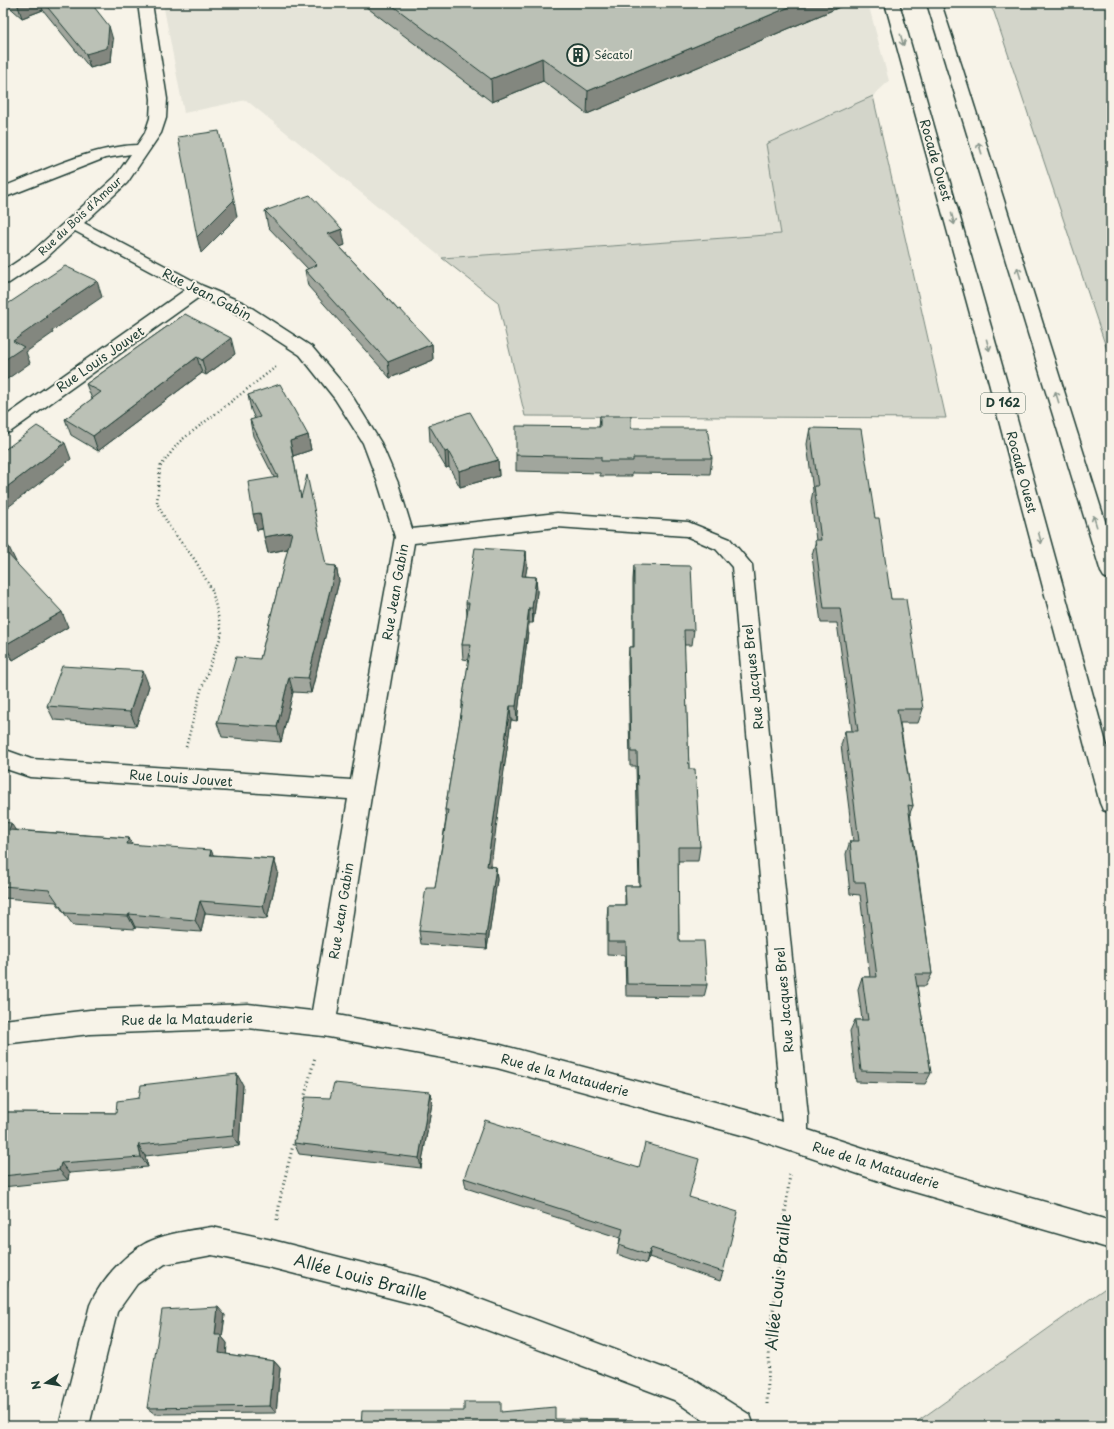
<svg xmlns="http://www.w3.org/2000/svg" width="1114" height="1429" viewBox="0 0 1114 1429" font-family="'Playpen Sans',sans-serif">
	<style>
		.built { fill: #e5e4d9 }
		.green { fill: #d3d5ca; stroke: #79897f }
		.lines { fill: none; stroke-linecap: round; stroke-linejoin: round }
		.street-casing { stroke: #1f3d34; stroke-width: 3 }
		.primary-casing { stroke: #1f3d34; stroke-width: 3 }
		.path-far1 { stroke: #1f3d34; stroke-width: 2.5; stroke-dasharray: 1 3; stroke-linecap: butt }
		.path { stroke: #1f3d34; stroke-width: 3; stroke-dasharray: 1 3.5; stroke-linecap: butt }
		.street { fill: #f7f3e8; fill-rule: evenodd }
		.primary { fill: #f7f3e8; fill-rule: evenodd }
		.wall { fill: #a1a69d; stroke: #1f3d34 }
		.shaded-wall { fill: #83877f; stroke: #1f3d34 }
		.building { fill: #bbc1b6; stroke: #1f3d34 }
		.oneway { stroke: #8b988e }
		.labels { text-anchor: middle; stroke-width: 4; stroke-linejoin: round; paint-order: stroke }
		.far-poi-label { font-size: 11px; fill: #1f3d34; stroke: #f7f3e8; text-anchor: start }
		.far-street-label { font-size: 11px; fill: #1f3d34; stroke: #f7f3e8 }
		.shield { fill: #f7f3e8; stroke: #60746a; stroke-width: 1 }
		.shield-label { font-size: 12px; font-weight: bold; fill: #1f3d34 }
		.street-label { font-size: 13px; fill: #1f3d34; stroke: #f7f3e8 }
		.near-street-label { font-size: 16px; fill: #1f3d34; stroke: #f7f3e8 }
	</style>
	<rect width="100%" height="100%" fill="#f7f3e8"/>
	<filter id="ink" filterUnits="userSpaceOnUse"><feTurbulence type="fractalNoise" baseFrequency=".025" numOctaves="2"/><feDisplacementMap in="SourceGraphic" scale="8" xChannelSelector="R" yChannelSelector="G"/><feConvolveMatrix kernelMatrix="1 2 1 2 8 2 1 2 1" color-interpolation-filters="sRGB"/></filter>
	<g filter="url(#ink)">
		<polygon class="built" points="163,3 868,3 889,81 873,96 766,144 781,234 442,258 246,100 184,113"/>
		<g class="green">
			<polygon points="988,3 1111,3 1111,362 994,12"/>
			<polygon points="873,96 946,418 525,416 498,302 442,258 781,234 766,144"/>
			<polygon points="1111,1284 1111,1426 911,1426"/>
		</g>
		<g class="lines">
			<g class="street-casing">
				<g id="street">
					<path d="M138,3H152L167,99L166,118L161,133L127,183L84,223L203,286L244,303L312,347L349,391L381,443L398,483L412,529L557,513L688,522L730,539L752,565L808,1116V1130L894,1158L1111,1221V1249L894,1186L749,1137L497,1068L323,1036L248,1028L90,1034L3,1044V1020L90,1010L248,1004L312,1011L348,799L30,777L3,768V749L31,759L351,780L395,537L378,483L363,443L335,399L300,355L232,311L199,297L10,432L3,433V418L185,290L75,231L45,259L9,283L3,284V271L33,251L115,177L131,154L105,158L3,198V187C46,170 90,147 137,145L145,133L150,118L151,99ZM557,527L686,536L716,549L732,567L782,1122L749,1111L497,1044L337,1015L372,790L414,543Z"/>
					<path d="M212,1227L272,1240L426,1279L693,1379L750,1415L754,1426H712L674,1400L426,1307L272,1268L212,1255L165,1264L137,1284L117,1312L89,1426H59L90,1305C101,1279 130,1247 158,1238C175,1232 194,1230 212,1227Z"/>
				</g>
			</g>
			<g class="primary-casing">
				<g id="primary">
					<polygon points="885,3 899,3 1007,383 1111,761 1111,813 1103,810 1100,803 989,383"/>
					<polygon points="927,3 941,3 962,67 1111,540 1111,580 1104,577 1101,572"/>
				</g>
			</g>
			<polyline class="path-far1" points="186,747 201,690 222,633 212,590 195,560 170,528 157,503 160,467 179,442 277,366"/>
			<g class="path">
				<polyline points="304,1099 315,1057"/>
				<polyline points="277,1220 281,1194 301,1113"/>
				<polyline points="767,1404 770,1336 790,1174"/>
			</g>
			<use href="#street" class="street"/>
			<use href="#primary" class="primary"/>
		</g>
		<g class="wall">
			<polygon points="5,3 91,3 113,40 111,62 90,68 43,10 22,18"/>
			<polygon points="361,3 849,3 587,114 543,81 492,102"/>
			<polygon points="265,211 345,245 340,247 398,310 432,344 433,360 390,378 308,286 305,270 308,269 268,227"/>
			<polygon points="185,314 235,354 206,375 202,373 98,451 71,435 65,419 92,399 86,384"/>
			<polygon points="248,395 308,435 311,450 293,456 301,498 326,565 336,566 339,581 311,693 293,692 281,742 222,737 217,723 260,659 288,549 268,553 263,529 257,530 274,477 253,436 250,420 255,419 251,410"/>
			<polygon points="600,416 712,458 710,474 632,473 632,476 600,476 600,473 516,471 516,455 599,427"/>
			<polygon points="429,425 498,460 499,476 460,487 449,467 446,468 430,441"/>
			<polygon points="810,428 875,518 891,599 923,709 918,723 900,723 913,806 910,813 932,974 926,986 917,986 931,1073 925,1084 856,1082 850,1031 855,1020 862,1020 858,989 862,977 870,977 860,895 850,894 846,854 850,841 853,841 841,745 845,731 852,731 837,623 821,623 812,555 816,540 811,501 813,491 807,444"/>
			<polygon points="3,540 16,562 15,563 68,627 13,660 3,649"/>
			<polygon points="526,551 527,567 525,576 536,577 537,592 533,623 529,623 517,721 511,720 490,866 496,867 497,880 487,949 421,944 419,931 435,888 446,819 445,810 462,709 462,702 469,660 463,659 462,645 467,615 466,603"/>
			<polygon points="634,565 694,630 692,645 684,645 689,769 700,847 698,861 678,861 679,941 707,985 704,997 626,996 625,955 607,954 607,918 608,905 625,905 625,886 639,886 636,766 630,766 628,662 629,647 633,647 633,580"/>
			<polygon points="149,686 136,726 54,720 47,706"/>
			<polygon points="3,822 15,830 129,838 131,844 213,855 274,859 278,872 267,919 205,913 201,932 135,927 135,929 73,925 56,902 3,898"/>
			<polygon points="243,1085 239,1146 145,1156 148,1167 69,1173 68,1180 3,1187 3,1112 116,1113 139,1098"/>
			<polygon points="430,1092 432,1103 421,1168 299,1154 294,1143"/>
			<polygon points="464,1178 689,1197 723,1272 720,1281 649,1257 646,1264 617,1254 619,1245 620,1238 466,1188"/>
			<polygon points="225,1315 222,1337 227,1343 226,1354 274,1361 280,1368 276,1413 155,1414 147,1408"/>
		</g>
		<g class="shaded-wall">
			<polygon points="17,3 40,3 43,10 22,18"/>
			<polygon points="799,3 849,3 587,114 588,91"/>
			<polygon points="109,26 113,40 111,62 90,68 86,54"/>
			<polygon points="542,58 543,81 492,102 491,79"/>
			<polygon points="234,200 237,217 201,253 197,237"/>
			<polygon points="342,229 345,245 331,250 328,234"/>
			<polygon points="97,281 102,297 52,331 53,333 26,352 30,363 3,382 3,361 13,341 45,316"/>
			<polygon points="231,338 235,354 206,375 202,360"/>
			<polygon points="432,344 433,360 390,378 388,362"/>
			<polygon points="197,357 202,373 98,451 93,436"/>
			<polygon points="308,435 311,450 293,456 290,441"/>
			<polygon points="65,443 71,459 3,511 3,490"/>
			<polygon points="448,451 449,467 446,468 445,452"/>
			<polygon points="498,460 499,476 460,487 459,471"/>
			<polygon points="260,513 264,528 257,530 253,514"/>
			<polygon points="292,532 296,547 268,553 264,537"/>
			<polygon points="9,547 16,562 11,565 4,550"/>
			<polygon points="526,551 527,567 523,591 522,576"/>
			<polygon points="336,566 339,581 311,693 308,678"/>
			<polygon points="536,577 537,592 533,623 532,608"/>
			<polygon points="529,608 529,623 517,721 516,706"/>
			<polygon points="62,612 68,627 13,660 5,645"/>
			<polygon points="143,671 149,686 136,726 130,712"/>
			<polygon points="289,677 293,692 281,742 277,727"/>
			<polygon points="510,706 511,720 489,879 487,866"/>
			<polygon points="11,823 19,836 9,830"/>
			<polygon points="129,838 135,851 127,844"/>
			<polygon points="211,850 217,863 210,855"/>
			<polygon points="274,859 278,872 267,919 263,906"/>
			<polygon points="496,867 497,880 487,949 486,936"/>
			<polygon points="200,901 205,913 201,932 195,920"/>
			<polygon points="129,914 135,927 135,929 128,916"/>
			<polygon points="237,1074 243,1085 239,1146 233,1136"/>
			<polygon points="430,1092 432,1103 421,1168 419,1158"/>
			<polygon points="138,1145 145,1156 148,1167 141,1157"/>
			<polygon points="61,1163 69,1173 68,1180 59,1170"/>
			<polygon points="651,1248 649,1257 646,1264 648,1255"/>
			<polygon points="3,1277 8,1281 3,1304"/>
			<polygon points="218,1307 225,1315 222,1337 227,1343 226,1361 219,1353 215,1335"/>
			<polygon points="274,1361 280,1368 276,1413 270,1406"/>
		</g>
		<g class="building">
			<polygon points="44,3 91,3 109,26 107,48 86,54"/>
			<polygon points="389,3 799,3 588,91 542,58 491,79"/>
			<polygon points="219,131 234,200 197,237 178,137"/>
			<polygon points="310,195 342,229 328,234 398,310 400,309 432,344 388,362 305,270 317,265 265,211"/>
			<polygon points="65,266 97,281 45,316 47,317 13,341 24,347 3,361 3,307"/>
			<polygon points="185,314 231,338 202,360 197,357 93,436 65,419 101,392 86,384"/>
			<polygon points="280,384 308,435 290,441 301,498 307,475 326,565 336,566 308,678 289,677 277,727 217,723 236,657 260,659 292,532 264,537 260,513 253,514 248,482 278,477 250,420 260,417 248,395"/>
			<polygon points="470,412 498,460 459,471 448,451 445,452 429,425"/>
			<polygon points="600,416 631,416 631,428 707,428 712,458 633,458 633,461 601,461 601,457 516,455 516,426 600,427"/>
			<polygon points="37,426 65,443 3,490 3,451"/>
			<polygon points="810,428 861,429 875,518 879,518 891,599 906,599 923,709 897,709 913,806 908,805 932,974 915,974 931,1073 861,1071 855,1020 868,1020 862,977 877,977 865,882 854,882 850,841 859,841 845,731 858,731 840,608 824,608 815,540 821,540 814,486 818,486"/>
			<polygon points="3,540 9,547 4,550 62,612 5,645 3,643"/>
			<polygon points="475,548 526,551 522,576 536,577 532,608 529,608 516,706 510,706 487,866 496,867 486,936 419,931 426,888 435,888 448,810 445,810 463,702 462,702 471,645 462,645 469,603 466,603"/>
			<polygon points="634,565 691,566 694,630 684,630 689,769 695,769 700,847 678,847 679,941 704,941 707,985 627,984 626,942 608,942 608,905 626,905 625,886 640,886 637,752 631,752 629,647 634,647"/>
			<polygon points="62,666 143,671 130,712 47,706"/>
			<polygon points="3,822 11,823 9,830 129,838 127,844 211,850 210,855 274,859 263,906 200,901 195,920 129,914 128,916 65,913 49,890 3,886"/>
			<polygon points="237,1074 233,1136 138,1145 141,1157 61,1163 59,1170 3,1176 3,1112 116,1113 117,1101 139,1098 141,1085"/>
			<polygon points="334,1083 430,1092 419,1158 294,1143 305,1097 330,1098"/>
			<polygon points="485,1120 639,1168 645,1143 699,1159 689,1197 738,1212 723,1272 651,1248 648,1255 619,1245 623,1229 464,1178"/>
			<polygon points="218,1307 215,1335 221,1335 219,1353 274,1361 270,1406 147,1408 162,1310"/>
			<polygon points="464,1402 501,1402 501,1412 555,1407 555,1419 633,1420 633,1426 361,1426 362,1411 464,1411"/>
		</g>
		<defs><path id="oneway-shaft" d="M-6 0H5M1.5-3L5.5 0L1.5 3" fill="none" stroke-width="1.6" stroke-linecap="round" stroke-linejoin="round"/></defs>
		<g class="oneway">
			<use href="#oneway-shaft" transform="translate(902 40) rotate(74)"/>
			<use href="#oneway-shaft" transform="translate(980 148) rotate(-107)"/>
			<use href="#oneway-shaft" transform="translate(953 219) rotate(75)"/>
			<use href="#oneway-shaft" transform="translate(1019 273) rotate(-107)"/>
			<use href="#oneway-shaft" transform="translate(988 345) rotate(75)"/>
			<use href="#oneway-shaft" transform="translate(1057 397) rotate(-107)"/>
			<use href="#oneway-shaft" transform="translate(1095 521) rotate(-107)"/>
			<use href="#oneway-shaft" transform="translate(1040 538) rotate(75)"/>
		</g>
	</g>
	<defs>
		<g id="building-ring" transform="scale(1.15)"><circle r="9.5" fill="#f7f3e8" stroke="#1f3d34" stroke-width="1.5"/><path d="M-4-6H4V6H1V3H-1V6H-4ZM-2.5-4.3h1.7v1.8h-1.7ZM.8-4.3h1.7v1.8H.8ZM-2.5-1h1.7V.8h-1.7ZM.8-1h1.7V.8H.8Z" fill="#1f3d34"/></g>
	</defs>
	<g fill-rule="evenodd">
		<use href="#building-ring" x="578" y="55"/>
	</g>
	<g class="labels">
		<g class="far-poi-label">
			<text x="594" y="59">Sécatol</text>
		</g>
		<g class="far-street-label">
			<text transform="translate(80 216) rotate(-43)" y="4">Rue du Bois d'Amour</text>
		</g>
		<rect class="shield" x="981" y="393" width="44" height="20" rx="3"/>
		<g class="shield-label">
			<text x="1003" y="407">D 162</text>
		</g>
		<g class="street-label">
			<text transform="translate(936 160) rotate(74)" y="5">Rocade Ouest</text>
			<text transform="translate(207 294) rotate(27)" y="5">Rue Jean Gabin</text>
			<text transform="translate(100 359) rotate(-35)" y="5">Rue Louis Jouvet</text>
			<text transform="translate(1022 472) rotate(75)" y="5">Rocade Ouest</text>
			<text transform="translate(395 592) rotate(-80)" y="5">Rue Jean Gabin</text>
			<text transform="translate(753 677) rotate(-96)" y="5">Rue Jacques Brel</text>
			<text transform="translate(181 778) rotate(4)" y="5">Rue Louis Jouvet</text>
			<text transform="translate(341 911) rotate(-81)" y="5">Rue Jean Gabin</text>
			<text transform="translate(784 1000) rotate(-95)" y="5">Rue Jacques Brel</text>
			<text transform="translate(187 1019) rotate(-1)" y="5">Rue de la Matauderie</text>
			<text transform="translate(565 1075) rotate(15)" y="5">Rue de la Matauderie</text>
			<text transform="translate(876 1165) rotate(17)" y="5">Rue de la Matauderie</text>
		</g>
		<g class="near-street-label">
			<text transform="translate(361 1277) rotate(15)" y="6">Allée Louis Braille</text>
			<text transform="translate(778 1282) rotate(-84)" y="6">Allée Louis Braille</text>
		</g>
	</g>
	<rect width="1114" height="1429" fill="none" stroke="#f7f3e8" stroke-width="16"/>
	<rect x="8" y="8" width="1098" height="1413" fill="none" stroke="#1f3d34" stroke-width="1.5" filter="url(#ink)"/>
	<g transform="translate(46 1383) rotate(258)" stroke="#f7f3e8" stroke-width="3" paint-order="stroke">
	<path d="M0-3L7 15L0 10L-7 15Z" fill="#1f3d34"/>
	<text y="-6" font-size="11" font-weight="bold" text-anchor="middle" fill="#1f3d34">N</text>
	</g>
</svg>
